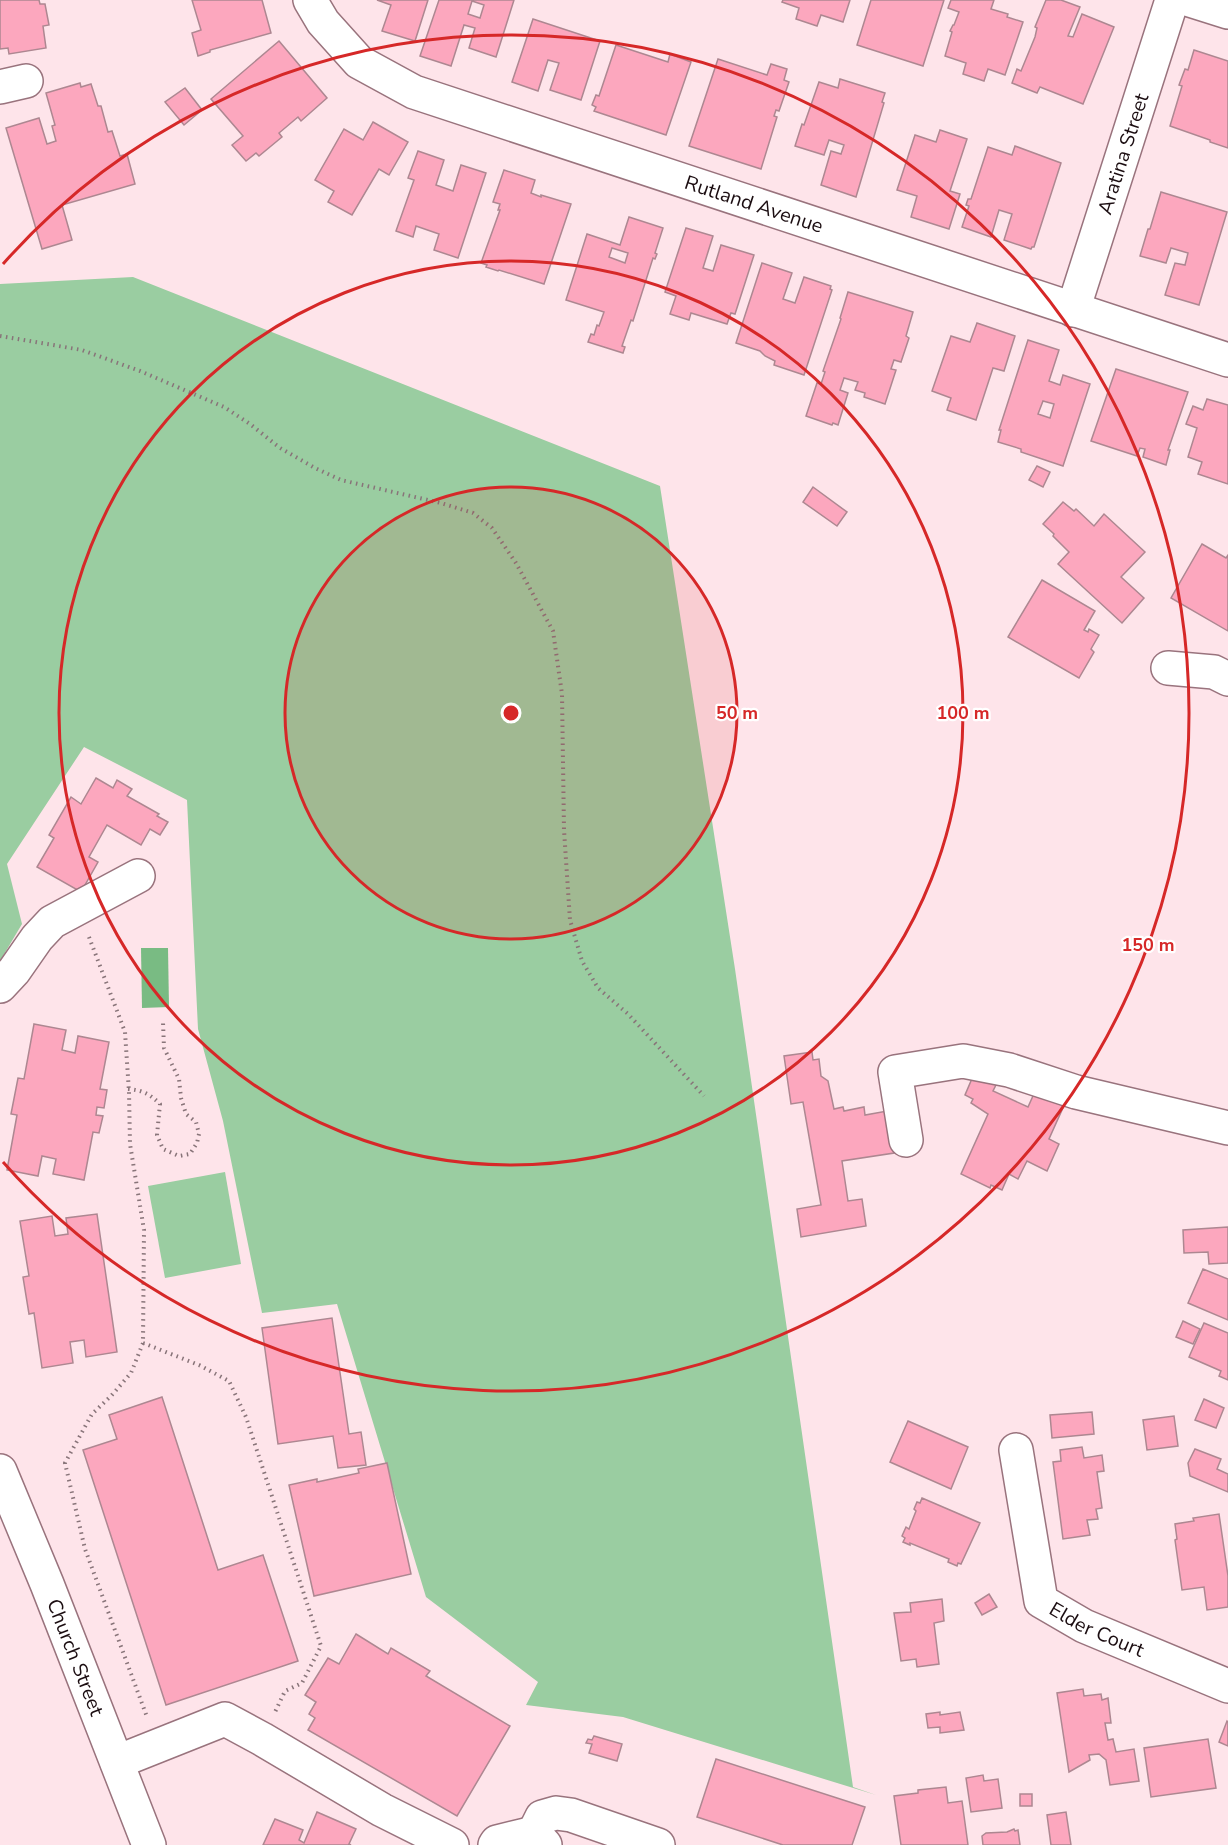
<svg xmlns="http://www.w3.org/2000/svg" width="1228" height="1845" viewBox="0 0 1228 1845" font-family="'Nunito Sans',sans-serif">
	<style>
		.green { fill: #9acda1 }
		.water { fill: #79bb83 }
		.building { fill: #fca7be; stroke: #ad8791; stroke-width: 1.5; fill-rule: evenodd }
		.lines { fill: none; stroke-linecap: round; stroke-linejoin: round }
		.minor-casing { stroke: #99737d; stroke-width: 36 }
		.path { stroke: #887479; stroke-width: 4; stroke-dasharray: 1.5 4.5; stroke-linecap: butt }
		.minor { stroke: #fff; stroke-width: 33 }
		.ring { fill: none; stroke: #d62828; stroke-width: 3 }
		.labels { text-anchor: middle; stroke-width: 4.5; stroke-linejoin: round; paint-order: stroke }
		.street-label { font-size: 20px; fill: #1b0d11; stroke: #fff }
		.centre { fill: #d62828; stroke: #fff; stroke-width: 3 }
		.ring-label { font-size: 18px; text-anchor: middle; font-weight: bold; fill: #d62828; stroke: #fff; stroke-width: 4.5; stroke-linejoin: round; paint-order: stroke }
	</style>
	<rect width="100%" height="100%" fill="#fee4ea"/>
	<g class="green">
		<polygon points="133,277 660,486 735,969 853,1787 876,1795 623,1717 526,1705 538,1682 426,1597 337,1304 262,1313 223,1121 198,1029 187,800 84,747 7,864 22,924 0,961 0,284"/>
		<polygon points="225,1172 241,1264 165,1278 148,1186"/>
	</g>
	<polygon class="water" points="141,948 168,948 169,1007 142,1008"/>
	<g class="building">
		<polygon points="0,0 39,0 40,4 45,4 49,25 43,26 46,48 9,54 8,48 0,49"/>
		<polygon points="192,0 262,0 271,33 210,50 210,52 198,56 192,33 201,30"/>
		<polygon points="377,0 428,0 415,41 382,31 391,5"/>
		<path d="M439,0H514L496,57L469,48L475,28L464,25L451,66L420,56ZM472,1L484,5L480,18L468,14Z"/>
		<polygon points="783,0 850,0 843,22 821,15 817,26 796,19 799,8 782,2"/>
		<polygon points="871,0 944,0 923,66 857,45"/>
		<polygon points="951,0 994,0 991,9 1008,14 1007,17 1023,22 1005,75 988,69 984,81 963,74 966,63 945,56 952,32 950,31 953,25 954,25 959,12 948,8"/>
		<polygon points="1046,0 1061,0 1080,7 1068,36 1073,37 1082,14 1114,27 1083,104 1040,87 1037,93 1012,83 1017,69 1021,71 1035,37 1037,28 1035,27"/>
		<polygon points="533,19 600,41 581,100 550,90 559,63 548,60 538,91 512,82"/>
		<polygon points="279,41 327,98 301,121 298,117 279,133 282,137 259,156 256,153 246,161 232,145 243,136 211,99"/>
		<polygon points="616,45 668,62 670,54 691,62 666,135 594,111 596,107 592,105 596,95 599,96"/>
		<polygon points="1194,50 1228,61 1228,148 1210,142 1210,140 1170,126 1182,86 1179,85 1185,69 1188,70"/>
		<polygon points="718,59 767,75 771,64 787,69 784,80 789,82 779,111 776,110 774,116 777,117 761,169 689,146"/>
		<polygon points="840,79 885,93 882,102 884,103 856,197 821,185 831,151 841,154 844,145 829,140 824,155 795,146 802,124 804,125 819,82 838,88"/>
		<polygon points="80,83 81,87 91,84 98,106 101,106 108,132 112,131 120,156 127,154 135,184 62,205 72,240 42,249 6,128 39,118 47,144 56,141 52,126 55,125 46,93"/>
		<polygon points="185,88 202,110 184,125 165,102"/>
		<polygon points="373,122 408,142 389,175 379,169 352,215 328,202 334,191 315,180 344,129 363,140"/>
		<polygon points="940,130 967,139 950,191 960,194 949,229 911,217 917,196 897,190 915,135 936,142"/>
		<polygon points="1015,146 1061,163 1034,247 1032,247 1031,249 1004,240 1012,214 999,210 991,237 962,227 969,206 966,205 968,199 971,199 988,147 1012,155"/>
		<polygon points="418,151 444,160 436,185 453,191 461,165 486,173 458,258 434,250 439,234 416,226 413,237 396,231 414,180 408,178"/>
		<polygon points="504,170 535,180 531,193 541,197 541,195 571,204 544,284 499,270 498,271 486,267 487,265 481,263 500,210 498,210 500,204 493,202"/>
		<polygon points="1161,192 1227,212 1199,305 1165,295 1175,263 1185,265 1188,253 1171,248 1166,263 1140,256 1148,229 1150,229"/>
		<path d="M629,217L663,228L655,253L657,254L655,259L653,258L633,321L631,320L622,346L625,347L623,353L588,342L591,334L594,335L597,325L599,326L604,312L566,300L587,234L620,245ZM612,248L628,253L625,263L609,257Z"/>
		<polygon points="686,228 713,236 703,268 713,271 721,245 754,255 735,314 731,313 727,324 691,313 689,320 670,314 676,296 665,292"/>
		<polygon points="762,263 792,273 783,299 795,303 804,277 831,286 830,289 832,290 804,375 774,365 775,361 765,356 760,351 736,343"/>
		<polygon points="848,292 913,312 906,336 909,338 901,362 894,360 891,369 896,370 885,404 864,397 865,393 855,390 858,382 844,378 840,390 848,393 838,425 833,423 832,425 806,416 817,383 821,384 825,372 823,371 841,319 840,318"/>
		<polygon points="977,323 1015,336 1004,371 993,368 976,420 947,410 951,398 932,391 951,336 970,342"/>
		<path d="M1028,340L1059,350L1049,381L1060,385L1063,375L1090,384L1063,466L1021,452V449L998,442L1001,430H999ZM1043,401L1054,404L1050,418L1038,414Z"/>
		<polygon points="1116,369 1188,392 1168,450 1170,450 1166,465 1143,457 1145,449 1140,448 1137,456 1091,441"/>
		<polygon points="1207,399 1228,405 1228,484 1198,474 1202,462 1188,457 1197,428 1186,424 1193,406 1203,410"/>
		<polygon points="1037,466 1050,472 1043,487 1029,480"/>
		<polygon points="813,487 847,512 837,526 803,502"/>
		<polygon points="1063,502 1074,511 1076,509 1094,526 1104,514 1145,552 1121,577 1144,598 1122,623 1058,564 1069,552 1053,536 1054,534 1043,524"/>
		<polygon points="1202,544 1226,558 1228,555 1228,631 1171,598"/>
		<polygon points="1042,580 1095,611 1084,630 1088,632 1089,629 1099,635 1091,649 1094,652 1079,678 1008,637"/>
		<polygon points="96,778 113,788 117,780 132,789 127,796 159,814 157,816 168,822 160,835 150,829 141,845 107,825 89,857 98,862 81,892 37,867 54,838 49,835 71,797 81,804"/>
		<polygon points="34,1024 66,1030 62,1050 75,1053 78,1036 109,1042 100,1089 107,1090 104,1108 97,1107 96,1115 103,1116 99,1133 93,1132 84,1180 53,1174 56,1159 42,1156 38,1176 7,1170 17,1115 11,1114 18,1078 24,1079"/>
		<polygon points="812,1052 813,1060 819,1059 821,1076 828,1081 834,1109 843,1107 844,1111 864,1107 865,1115 887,1111 894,1153 842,1161 848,1201 862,1199 866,1226 801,1237 797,1209 821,1205 803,1102 791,1104 784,1056"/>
		<polygon points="974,1074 998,1081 993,1091 1028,1107 1037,1087 1066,1101 1049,1139 1059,1144 1047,1171 1027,1161 1018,1179 1009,1174 1002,1190 991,1185 990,1188 961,1174 988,1114 971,1103 973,1099 965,1095"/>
		<polygon points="97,1214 117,1352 86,1357 84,1340 70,1342 73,1363 42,1368 34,1313 29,1314 23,1277 29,1276 20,1221 52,1216 55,1236 68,1234 66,1218"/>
		<polygon points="1228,1227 1228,1263 1209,1264 1208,1252 1184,1253 1183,1230"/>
		<polygon points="1203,1269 1228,1279 1228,1320 1188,1303"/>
		<polygon points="332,1318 349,1434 361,1432 366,1465 338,1468 333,1436 278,1444 262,1328"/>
		<polygon points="1183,1321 1200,1329 1193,1344 1176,1337"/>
		<polygon points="1204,1323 1228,1333 1228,1380 1219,1376 1221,1371 1189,1357"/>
		<polygon points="162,1397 218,1570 263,1555 298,1661 166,1705 83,1450 117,1439 109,1415"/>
		<polygon points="1204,1399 1224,1408 1216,1428 1195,1420"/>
		<polygon points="1092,1412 1094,1434 1052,1438 1050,1415"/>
		<polygon points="1174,1416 1178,1446 1147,1450 1143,1420"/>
		<polygon points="908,1421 968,1447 951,1489 890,1462"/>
		<polygon points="1082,1447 1084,1458 1102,1455 1104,1471 1097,1472 1102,1508 1096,1509 1098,1519 1087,1520 1090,1535 1063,1539 1053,1462 1061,1461 1060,1450"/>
		<polygon points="1195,1449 1221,1459 1217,1469 1228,1474 1228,1492 1190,1476 1188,1463"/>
		<polygon points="387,1463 411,1574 314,1596 289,1485 317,1479 317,1482 359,1473 358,1469"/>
		<polygon points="922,1498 980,1523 961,1564 958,1563 957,1566 948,1562 949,1559 910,1543 910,1545 903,1542 905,1538 902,1536 906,1527 909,1529 916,1511 914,1509 917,1502 920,1503"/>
		<polygon points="1219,1514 1228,1576 1228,1607 1207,1610 1204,1587 1182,1590 1175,1540 1177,1539 1175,1524 1194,1521 1193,1518"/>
		<polygon points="989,1594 997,1607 982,1615 975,1603"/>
		<polygon points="942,1599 944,1621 934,1623 939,1664 917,1667 916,1659 901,1661 894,1613 911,1612 910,1603"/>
		<polygon points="356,1634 388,1654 391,1648 430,1671 426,1676 510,1726 457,1816 308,1730 315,1718 309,1714 316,1702 305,1695 328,1658 339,1664"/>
		<polygon points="1083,1689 1084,1696 1101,1694 1102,1700 1108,1698 1111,1723 1105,1723 1108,1740 1113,1739 1116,1752 1134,1749 1139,1781 1110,1785 1106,1760 1099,1754 1089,1755 1090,1760 1069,1772 1057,1693"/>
		<polygon points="940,1712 940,1715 960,1712 964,1730 940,1733 940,1727 928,1728 926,1714"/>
		<polygon points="1227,1721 1228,1722 1228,1746 1219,1742"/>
		<polygon points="594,1736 622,1744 617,1761 589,1753 592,1744 586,1743 588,1739 592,1740"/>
		<polygon points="1208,1739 1216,1788 1151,1797 1144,1748"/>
		<polygon points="716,1759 865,1807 852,1845 783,1845 697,1817"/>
		<polygon points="983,1775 984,1781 998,1779 1002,1808 971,1812 966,1778"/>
		<polygon points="946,1787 948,1803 962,1801 968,1845 901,1845 894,1796 918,1793 918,1790"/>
		<rect x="1020" y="1794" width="12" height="12"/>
		<polygon points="317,1812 356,1829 349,1844 351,1845 263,1845 275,1819 303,1830 299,1840 304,1843"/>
		<polygon points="1066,1812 1071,1845 1051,1845 1047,1815"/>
		<polygon points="1014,1829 1015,1831 1018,1830 1020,1845 983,1845 982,1836 986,1833 1007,1832"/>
	</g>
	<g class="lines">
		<g class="minor-casing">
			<g id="minor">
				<path id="s1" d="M310,0L323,22L359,62L414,92L1228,360"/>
				<polyline points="1190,0 1228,12"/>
				<polyline points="0,87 26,81"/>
				<path id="s2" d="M1073,310L1172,0"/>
				<polyline points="1168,668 1214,672 1228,679"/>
				<polyline points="0,986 14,971 37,938 52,922 138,876"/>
				<polyline points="906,1140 895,1072 963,1061 1009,1070 1076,1092 1228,1128"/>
				<path id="s3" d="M1016,1450L1041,1601L1084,1626L1228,1686"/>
				<path id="s4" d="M0,1471L47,1584L149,1845"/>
				<polyline points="117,1762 225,1719 262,1739 382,1810 452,1845"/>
				<polyline points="534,1833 542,1817 556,1813 571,1815 658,1845"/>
				<polyline points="495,1845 497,1842 534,1833 545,1845"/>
			</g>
		</g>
		<g class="path">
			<polyline points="0,336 82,350 140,371 224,407 250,424 280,448 315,468 341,480 441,503 473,513 492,528 516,563 553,631 562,694 564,830 570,920 582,961 598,988 628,1014 704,1096"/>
			<polyline points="89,937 125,1032 129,1092 130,1144 144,1230 143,1343 131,1373 111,1396 92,1414 65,1463 85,1549 147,1717"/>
			<path d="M128,1089C142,1090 150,1094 160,1104L157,1135L163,1149L179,1156L190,1154L197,1143L199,1134L196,1122L186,1114L181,1098L179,1079L164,1048L163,1022"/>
			<polyline points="143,1343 199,1365 229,1381 246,1417 321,1646 302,1683 285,1691 275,1712"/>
		</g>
		<use href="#minor" class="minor"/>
	</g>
	<circle cx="511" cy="713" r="226" fill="#d62828" fill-opacity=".12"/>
	<g class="ring">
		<circle cx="511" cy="713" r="226"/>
		<circle cx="511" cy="713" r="452"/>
		<path d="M3 264A678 678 0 1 1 3 1162"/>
	</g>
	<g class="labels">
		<g class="street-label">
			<text dy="7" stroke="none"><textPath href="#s2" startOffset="164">Aratina Street</textPath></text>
			<text dy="7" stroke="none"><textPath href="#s1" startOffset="500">Rutland Avenue</textPath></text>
			<text dy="7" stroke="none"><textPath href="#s3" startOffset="216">Elder Court</textPath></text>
			<text dy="7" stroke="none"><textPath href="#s4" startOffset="201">Church Street</textPath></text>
		</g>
	</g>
	<circle cx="511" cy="713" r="9" class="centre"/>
	<g class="ring-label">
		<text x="737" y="719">50 m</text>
		<text x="963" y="719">100 m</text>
		<text x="1148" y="951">150 m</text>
	</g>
</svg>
